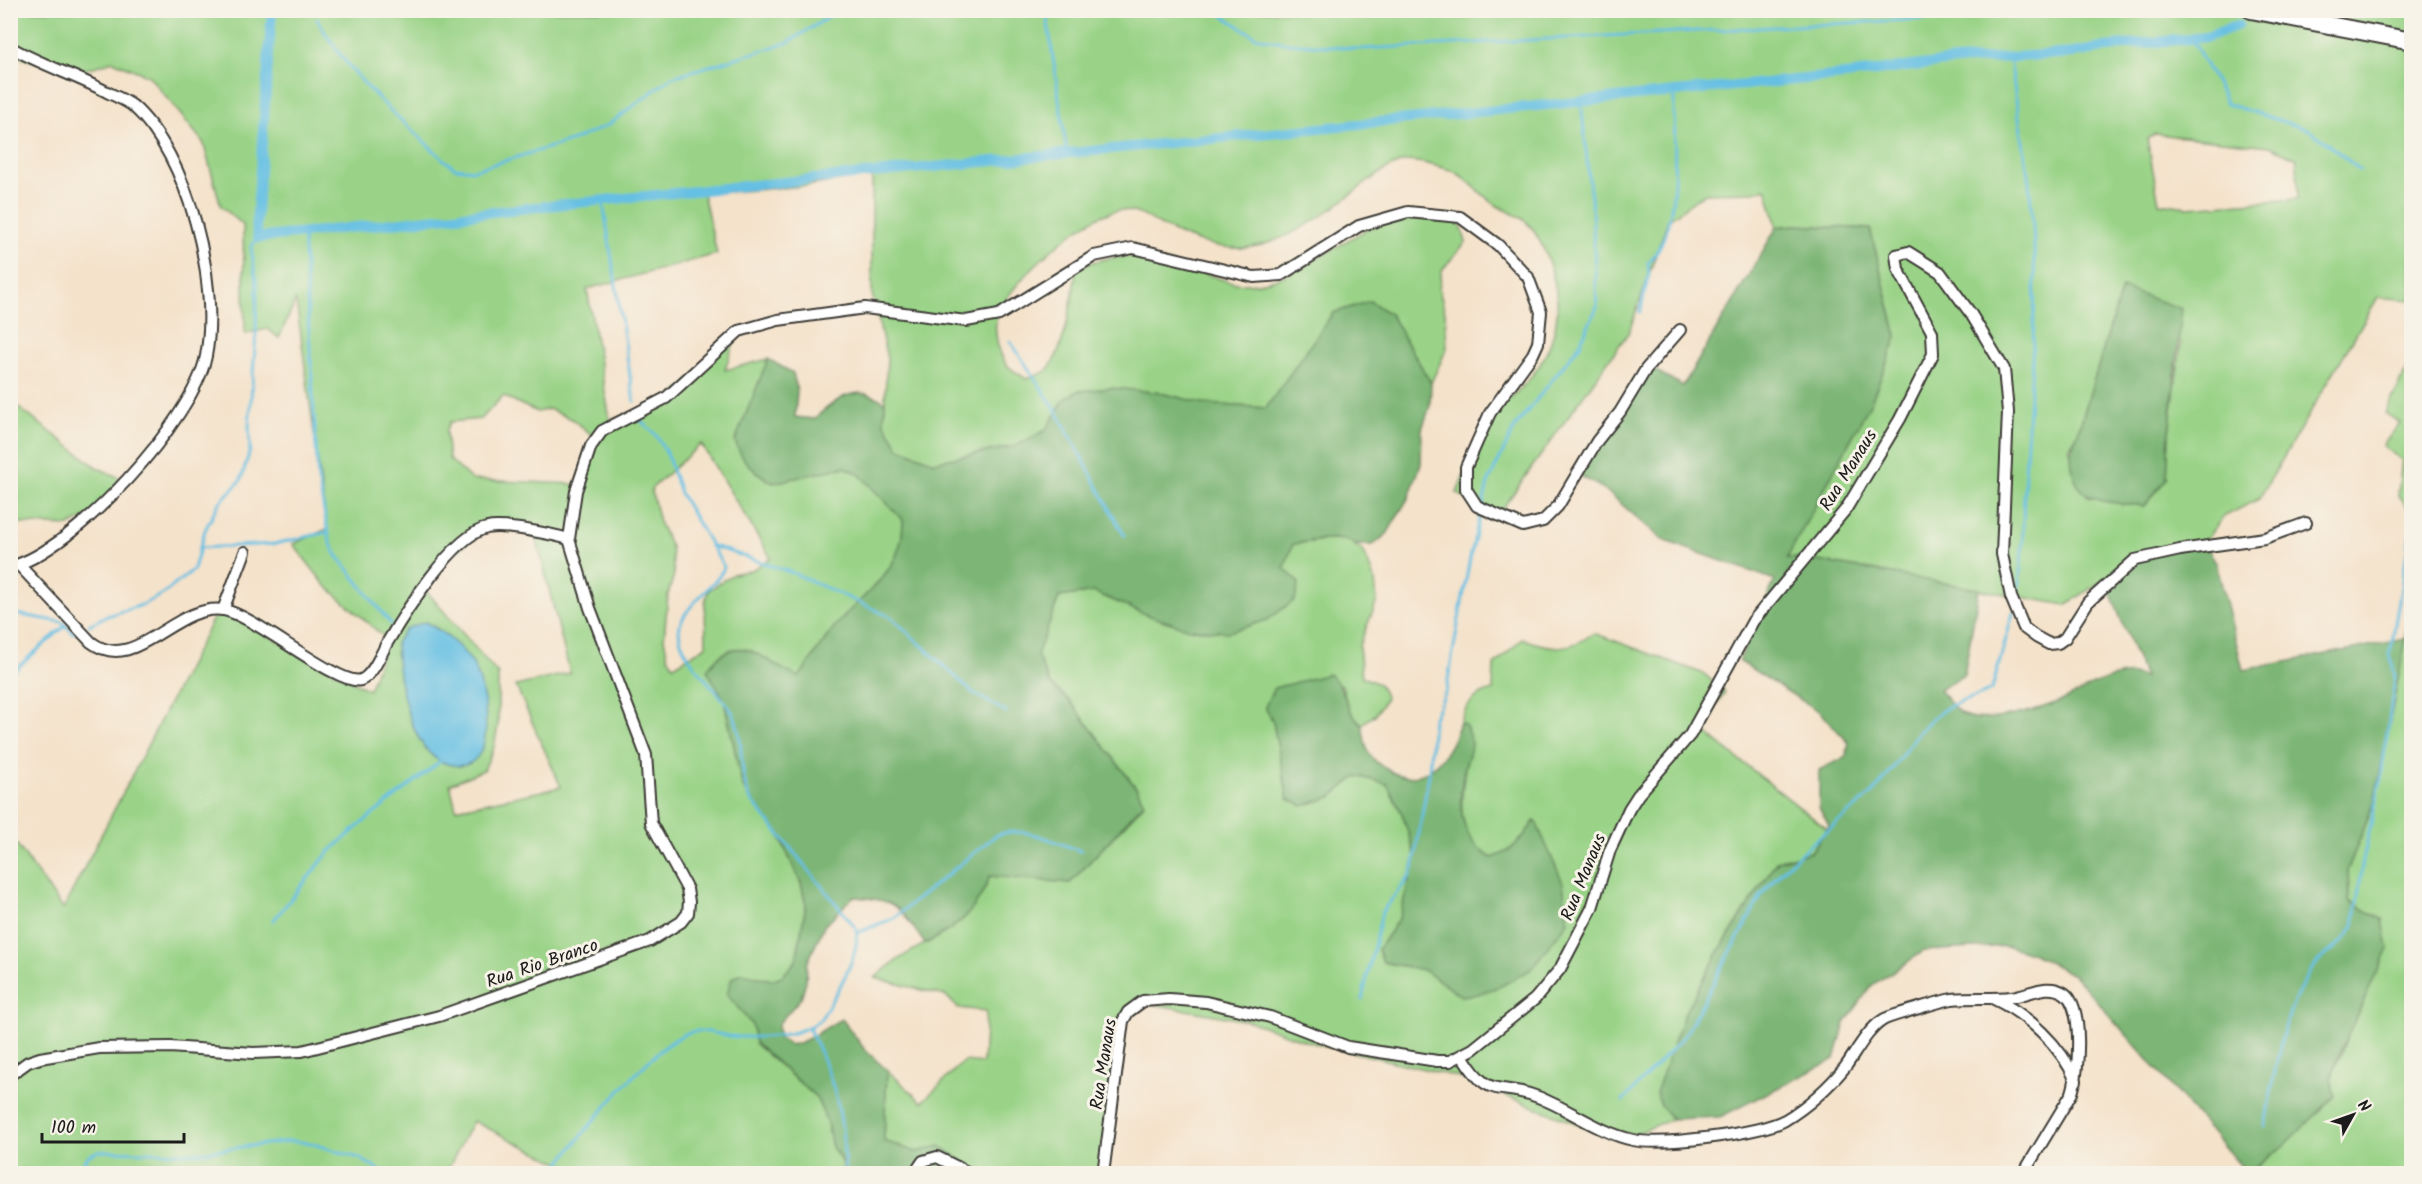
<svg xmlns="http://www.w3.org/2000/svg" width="2422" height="1184" viewBox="0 0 2422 1184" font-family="Kalam,sans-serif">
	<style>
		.green { fill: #9ad387; stroke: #5b7852; stroke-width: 1.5; fill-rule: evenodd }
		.forest { fill: #7bb574; stroke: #4c6848; stroke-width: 1.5 }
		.water { fill: #66c0e3; stroke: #416e80; stroke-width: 1.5 }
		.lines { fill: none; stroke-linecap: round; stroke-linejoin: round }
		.stream { stroke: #66c0e3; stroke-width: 3 }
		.canal { stroke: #66c0e3; stroke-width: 10 }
		.street-casing { stroke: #3c3a36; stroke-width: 14 }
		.primary-casing { stroke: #3c3a36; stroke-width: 20 }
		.street { stroke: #fff; stroke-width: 10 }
		.primary { stroke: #fff; stroke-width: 16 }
		.labels { text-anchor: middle; stroke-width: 6; stroke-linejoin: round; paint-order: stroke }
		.street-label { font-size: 18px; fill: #1c1c1c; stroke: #f7f3e8 }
	</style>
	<rect width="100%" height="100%" fill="#f7f3e8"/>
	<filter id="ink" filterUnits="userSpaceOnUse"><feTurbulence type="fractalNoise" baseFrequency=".0167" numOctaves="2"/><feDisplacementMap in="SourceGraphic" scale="12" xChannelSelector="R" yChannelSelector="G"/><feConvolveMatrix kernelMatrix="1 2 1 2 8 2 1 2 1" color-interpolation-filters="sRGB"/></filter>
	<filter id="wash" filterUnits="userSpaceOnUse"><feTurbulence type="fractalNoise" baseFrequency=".008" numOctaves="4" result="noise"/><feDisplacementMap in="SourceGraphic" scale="24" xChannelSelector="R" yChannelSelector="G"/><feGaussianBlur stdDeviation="1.35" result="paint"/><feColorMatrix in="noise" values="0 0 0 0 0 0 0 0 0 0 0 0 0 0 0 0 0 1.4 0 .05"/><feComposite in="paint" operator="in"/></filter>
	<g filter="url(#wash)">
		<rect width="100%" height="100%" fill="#f4e2ca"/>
		<g class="green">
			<path d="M11,11H2411V300L2378,297L2259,499L2223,517L2204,542L2134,560L2066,605L1802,558H1787L1871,402L1897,337L1870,229L1795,225L1777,227L1766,188L1753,192L1705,193L1668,220L1629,332L1495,519L1457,493L1489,411C1530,390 1560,347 1557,300C1555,277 1542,231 1521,218C1513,213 1504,210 1496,205C1482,196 1471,182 1457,173C1447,168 1413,159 1403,162C1382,169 1366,183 1349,196C1322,217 1285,242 1251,247C1225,252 1190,240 1166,228C1152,221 1141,212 1124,210C1090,207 1007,285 997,316C993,330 998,353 1007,365C1011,370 1020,374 1026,379C1032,376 1042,375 1047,370C1064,354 1074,292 1076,268C1121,249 1150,256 1195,270C1212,275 1229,284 1247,284C1309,282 1349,222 1410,217C1426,216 1443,220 1460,223L1466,242L1442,270L1439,289L1445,312L1447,348L1431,383L1390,314L1298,365L1266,408L1206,404L1156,392L1065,398L1046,430L1015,446L934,462L899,448L884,422L887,358L872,294V176L806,186L703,194L717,254L587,289L610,420L667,402L736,336L725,370L768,359L764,372L802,475L845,467L858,473L903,520C904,573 866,590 836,625C823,641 811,660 799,678C763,662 739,625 707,670L724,700L742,784L750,799L778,833L801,884L806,905L796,961L782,977L771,980L742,973L732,978L744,1014L752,1025L755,1044L816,1097L827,1122L832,1147L843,1163V1173H579L473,1121L446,1173H11L10,835L63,909L218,609L369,690L381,656L384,637L325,585L293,544L327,529L296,300L279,338L268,329L245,334L243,225L221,206L203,142L149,76L113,61L74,73L11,55ZM2155,134L2270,146L2297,159L2298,199L2187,207L2159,203L2147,139ZM2122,288L2181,343L2169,433L2167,478L2145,506L2088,497L2069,448L2077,436ZM503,396L537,412L549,409L572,419L598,440L577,484L472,480L449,459L446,431L450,422L481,419ZM701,444L771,558L752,570L733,574L708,591L705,602L706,646L674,666L668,657L664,639L668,595L674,574L671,547L659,522L651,489ZM484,528L535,533L570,673L516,686L561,787L456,809L450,784L484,770L494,747L498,725V674L427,592L421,582ZM435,627L472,662L425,749L412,724L396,652Z"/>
			<polygon points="2411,362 2411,513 2398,495 2402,460 2382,446 2400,423 2385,413"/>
			<polygon points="10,401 98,468 123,479 92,514 69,526 11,523"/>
			<path d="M1334,539L1350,541L1364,552L1375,581L1377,601L1359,646L1362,677L1379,684L1386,698L1376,714L1362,724L1349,713L1342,685L1265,707L1273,722L1288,799L1331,797L1357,776L1387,784L1403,816L1415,856L1400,917L1378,949L1383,962L1424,970L1461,996L1530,970L1544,950L1535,821C1523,838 1513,852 1492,858C1454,836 1461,805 1465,768C1467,754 1466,739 1466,726L1460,722C1467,703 1474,695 1493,690L1494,665L1522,639C1553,649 1567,652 1594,633L1704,674L1725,692L1699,728L1827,829L1811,852L1777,861L1721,948L1684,1014L1661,1106L1672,1119L1635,1134L1599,1132L1458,1077L1305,1041L1249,1021L1146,1003L1119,1017L1102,1173H981L940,1147L916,1152L884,1141L887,1070L922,1102L964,1061L983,1063L986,1011L958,1008L946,996L875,978C919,935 966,941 990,876L1070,883L1144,804L1137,789L1070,701L1050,684L1036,655L1059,597L1094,592L1147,615L1284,568L1293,544Z"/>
			<polygon points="2411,605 2411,1173 2247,1174 2285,1145 2331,1079 2357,1012 2383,920 2349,901 2348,869 2374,803"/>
		</g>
		<g class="forest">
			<path d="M1795,225L1870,229L1897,337L1871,402L1787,558H1802L1979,589L1964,675L1939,690C1946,697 1953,709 1962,714C1984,727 2042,709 2065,699C2088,689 2119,667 2144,677L2105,579L2134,560L2204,542L2216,562L2243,670L2406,639L2374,803L2348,869L2349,901L2383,920L2388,949L2340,1052L2331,1079L2335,1096L2285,1145L2247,1173L2075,976L2036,955L2009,946L1924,951L1872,985L1845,1023L1835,1059L1720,1117L1672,1119L1661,1106L1656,1093L1684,1014L1721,948L1777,861L1811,852L1829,826L1819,807V770L1846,757L1849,743L1820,712L1739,661L1775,580L1663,540L1604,489L1572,471L1649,367L1683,386L1777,227Z"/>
			<path d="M2122,288L2182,309L2169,433L2167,478L2144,506C2111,501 2077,507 2072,466C2070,453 2070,448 2077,436Z"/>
			<path d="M1370,301L1390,314L1431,383L1430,406L1422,429L1421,464L1409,497L1387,534L1373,545H1355C1340,532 1312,542 1293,544L1284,568L1299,583L1295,600L1267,620L1229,632L1189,629L1147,615L1094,592L1059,597L1037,655L1050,684L1070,701L1137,789L1144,803L1070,883L990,876C976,913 959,926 925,944C899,908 899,899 853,897L824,926L807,964L806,981L801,998L778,1024L779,1038L791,1045C811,1041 824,1027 842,1019L865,1050L887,1070L884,1141L916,1152L940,1146L981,1173H843V1163L832,1147L827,1122L816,1097L755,1043L752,1025L727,994L732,978L742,973L771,980L782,976L796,961L806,905L801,883L778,833L750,799L742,784L724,700L707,670C739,625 763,663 799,677C811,660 823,641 836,625C866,590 904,572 903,520L858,473L845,467L773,483C753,471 742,462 735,441L768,359L793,373L797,391L795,417L814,419C836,399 856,382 885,402L884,422L899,448L934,462L1016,446L1046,430L1065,398L1078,391L1112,388L1156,392L1206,404L1266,408L1333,313Z"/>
			<path d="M1329,674C1351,693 1340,706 1362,724C1364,733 1364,743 1368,751C1373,761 1379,764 1388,770C1425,792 1450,754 1460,722L1466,725C1467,731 1471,738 1471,744C1471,752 1466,763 1464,771C1457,805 1460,840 1492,858C1513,852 1523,838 1535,820L1563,883L1568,922L1530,970L1501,986L1478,994L1461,996L1424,970L1383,962L1378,949L1400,917L1415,856L1403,816L1387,784L1357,776L1331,797L1303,806L1288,799L1273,722L1265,707L1274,688Z"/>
		</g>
		<path class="water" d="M425,622C442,630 463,648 473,664C485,685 496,749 470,763C463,767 455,766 447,764C410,754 397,677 396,643L405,629Z"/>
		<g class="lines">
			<g class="stream">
				<polyline points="1046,10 1067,153"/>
				<polyline points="1214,10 1256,37 1288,43 1361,49 2091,10"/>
				<path d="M317,19C349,77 396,115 443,159L455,168L474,170L574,140L608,125L672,77L787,43L840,10"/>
				<polyline points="2192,39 2227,104 2310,130 2360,170"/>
				<path d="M2010,56C2015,102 2025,146 2030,192C2041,286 2030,381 2025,475C2022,516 2025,558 2016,598"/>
				<polyline points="603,202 634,401"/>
				<polyline points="303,233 318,479 330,542 336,554 391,624"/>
				<path d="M1640,312L1649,275L1648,263C1684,226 1673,141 1674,91"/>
				<polyline points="1010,341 1056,410 1124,535"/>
				<polyline points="1483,505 1488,483 1515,427 1579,346 1597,307 1592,208 1581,101"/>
				<polyline points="710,545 793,573 891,617 972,692 1006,712"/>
				<polyline points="199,548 274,544 328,532"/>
				<polyline points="10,613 62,622 73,633 76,632"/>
				<polyline points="89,625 104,617 142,605 163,594 194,569 205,530 219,503 241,480 250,450 249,426 256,334 257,287 251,247 258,238"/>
				<polyline points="10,674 65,626"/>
				<polyline points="273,921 329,852 362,823 442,760"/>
				<path d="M857,933L894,918L995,836C1022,824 1054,842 1081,851"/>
				<polyline points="1362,999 1382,912 1409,877 1413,868 1429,774 1433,720 1446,691 1470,558 1481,511"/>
				<path d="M808,1027C835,1081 844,1113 845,1174"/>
				<path d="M1623,1101L1685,1035L1761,896C1791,854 1834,828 1871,794C1897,769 1912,731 1942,711C1957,700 1977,699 1992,689L2013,613"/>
				<path d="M2265,1126C2275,1074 2280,1017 2310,972C2322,954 2344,945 2354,925L2363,860L2381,778L2395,677L2390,654L2412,523"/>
				<polyline points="75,1174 88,1156 98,1151 194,1153 290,1141 310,1143 359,1158 385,1174"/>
				<path d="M552,1174C574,1144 660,1033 696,1031C706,1030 718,1034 728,1036C755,1039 798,1038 820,1020C834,996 862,956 856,928L751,800C737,774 746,741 733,714C721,691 672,653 680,625C686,604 721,581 724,567L680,493L667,454L656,435L637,417"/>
			</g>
			<polyline class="canal" points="272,10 256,225 258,238 546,206 1854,74 1943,62 2073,53 2115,46 2207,37 2238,25"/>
		</g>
	</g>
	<g filter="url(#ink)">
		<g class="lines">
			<g class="street-casing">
				<g id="street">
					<path d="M10,47C42,65 77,76 109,93C117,97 127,101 133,106C189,156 220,284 206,356C194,419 74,551 10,567"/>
					<path d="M19,565L91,642C135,676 175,602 224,610C254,615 339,687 361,680C373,675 381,654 387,643C404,614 453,535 487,528C504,524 551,534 569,539"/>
					<polyline points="223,610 245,552"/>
					<path d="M1994,999C2028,1015 2061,1045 2076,1081"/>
					<path d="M1463,1057C1491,1102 1497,1081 1538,1097C1569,1109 1600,1133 1633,1140C1661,1146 1759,1134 1785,1120C1807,1107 1830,1086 1846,1066C1856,1052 1868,1029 1883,1020C1890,1016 1900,1014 1909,1011C1923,1007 1938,1002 1952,999C1972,997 1992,999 2011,997C2029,995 2047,982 2064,993C2084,1006 2079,1072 2072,1093L2023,1174"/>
					<polyline points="10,1075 28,1062 40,1058 99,1048 170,1047 253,1053 302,1051 439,1016 650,941 681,922 688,913 689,902 687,889 651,823 646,755 590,608 569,539 576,491 591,446 602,431 666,398 739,331 778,320 865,308 966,321 999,315 1094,256 1133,248 1254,277 1281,275 1359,226 1408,212 1460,217 1498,245 1528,277 1541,312 1538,343 1533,354 1490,413 1466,467 1466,489 1477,506 1523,526 1543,521 1558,506 1597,441 1620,412 1646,369 1680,330"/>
					<polyline points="914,1174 923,1161 937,1157 971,1174"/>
					<polyline points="1103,1174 1123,1021 1128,1012 1143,1001 1169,999 1206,1002 1270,1017 1348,1047 1437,1061 1450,1061 1473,1049 1535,999 1560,969 1592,908 1610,850 1629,809 1638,795 1690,735 1753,621 1846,509 1900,419 1933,354 1932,332 1898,269 1896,255 1908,252 1940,272 1971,314 2004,369 2008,412 2002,554 2011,597 2024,628 2036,637 2049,644 2058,643 2065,638 2088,602 2135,560 2180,550 2265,538 2306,523"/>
				</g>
			</g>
			<g class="primary-casing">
				<polyline id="primary" points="2251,10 2412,41"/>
			</g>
			<use href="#street" class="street"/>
			<use href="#primary" class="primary"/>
		</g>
	</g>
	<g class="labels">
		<g class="street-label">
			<text transform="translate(1848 470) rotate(-58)" y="6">Rua Manaus</text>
			<text transform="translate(1583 877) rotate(-68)" y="6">Rua Manaus</text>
			<text transform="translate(542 963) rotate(-19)" y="6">Rua Rio Branco</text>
			<text transform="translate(1103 1064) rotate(-81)" y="6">Rua Manaus</text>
		</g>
	</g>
	<rect width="2422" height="1184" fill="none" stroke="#f7f3e8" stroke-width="36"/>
	<g transform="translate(2353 1115) rotate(50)" stroke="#f7f3e8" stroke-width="4.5" paint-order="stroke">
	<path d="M0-4.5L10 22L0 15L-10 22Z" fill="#1c1c1c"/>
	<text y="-9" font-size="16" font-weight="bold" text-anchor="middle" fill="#1c1c1c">N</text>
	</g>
	<path d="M42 1133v9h142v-9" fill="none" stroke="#1c1c1c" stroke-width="3"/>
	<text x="51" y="1133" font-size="18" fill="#1c1c1c" stroke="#f7f3e8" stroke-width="4.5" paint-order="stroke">100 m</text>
</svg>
